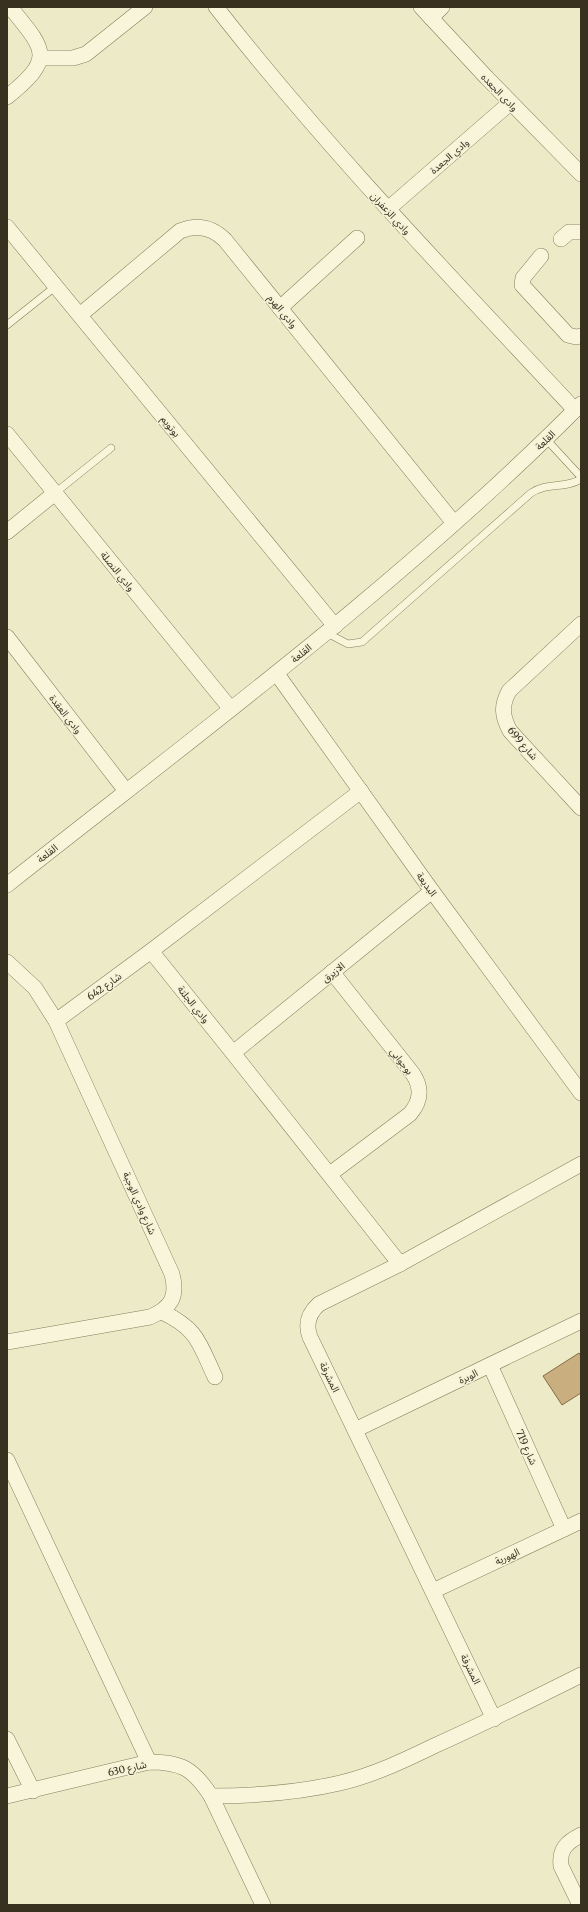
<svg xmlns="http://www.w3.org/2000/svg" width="588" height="1912" viewBox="0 0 588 1912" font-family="Merriweather,'Noto Sans Arabic',serif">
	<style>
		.building { fill: #c9ae7f; stroke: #866c44 }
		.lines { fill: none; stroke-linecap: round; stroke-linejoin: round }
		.lane-casing { stroke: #887d5d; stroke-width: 8 }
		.street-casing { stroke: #887d5d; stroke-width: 16 }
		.lane { stroke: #f8f5da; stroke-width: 7 }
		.street { stroke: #f8f5da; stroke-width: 15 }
		.labels { text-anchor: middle; stroke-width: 3; stroke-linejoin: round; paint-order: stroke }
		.street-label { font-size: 10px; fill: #393120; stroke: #f4f2d6 }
	</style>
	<rect width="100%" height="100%" fill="#edeac7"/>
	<polygon class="building" points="579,1353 581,1356 581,1393 562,1405 543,1376"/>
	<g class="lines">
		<g class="lane-casing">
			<g id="lane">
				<polyline points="7,325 56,286"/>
				<polyline points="546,439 581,477"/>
				<polyline points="55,493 111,448"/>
				<path d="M327,633L348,644L362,642L531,493C547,482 565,489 581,479"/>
			</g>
		</g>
		<g class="street-casing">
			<g id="street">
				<path d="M216,7C327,149 452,278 575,410"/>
				<polyline points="421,7 487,78 581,174"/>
				<polyline points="431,18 442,7"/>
				<polyline points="40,58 73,58 86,54 145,7"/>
				<path d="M7,97C55,58 46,51 10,7"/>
				<polyline points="388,209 510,103"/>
				<polyline points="7,227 335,626"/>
				<polyline points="561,239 569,232 581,232"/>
				<polyline points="541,256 523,278 522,285 568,335 576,337 581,336"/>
				<polyline points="280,308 357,238"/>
				<path d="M80,315L180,231C197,224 212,227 225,240L454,523"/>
				<polyline points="7,434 230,708"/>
				<polyline points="7,532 55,493"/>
				<path d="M581,624L509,691C501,706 502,716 510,731L581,808"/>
				<polyline points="7,637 126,791"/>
				<polyline points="277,674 432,891 581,1093"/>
				<path d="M7,885C203,730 405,581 581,404"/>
				<polyline points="151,951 233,1053 400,1264"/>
				<path d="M7,962L35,988L56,1021L172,1274C178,1297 171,1308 150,1317L7,1342"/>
				<polyline points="56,1021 151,951 361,791"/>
				<polyline points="233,1053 432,891"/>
				<path d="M330,1174L410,1114C421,1101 422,1088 413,1074L332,972"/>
				<path d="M162,1312C198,1329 199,1343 215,1377"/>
				<polyline points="490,1365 564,1529"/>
				<polyline points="355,1430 581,1321"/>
				<polyline points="7,1460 149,1762"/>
				<polyline points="433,1591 581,1521"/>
				<path d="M494,1719L310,1337C305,1324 309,1313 319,1304L400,1264L581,1164"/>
				<polyline points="7,1739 33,1791"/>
				<path d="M7,1796L149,1762C181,1762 193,1768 211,1796L263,1905"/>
				<path d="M211,1796C255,1796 297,1793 340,1783C374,1775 405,1760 436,1745C485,1723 533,1699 581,1675"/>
				<path d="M580,1905L561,1866C559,1849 567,1842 581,1835"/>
			</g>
		</g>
		<use href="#lane" class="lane"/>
		<use href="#street" class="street"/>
	</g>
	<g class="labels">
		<g class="street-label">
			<text transform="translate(500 92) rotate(46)" y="4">وادى الجعده</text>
			<text transform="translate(449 156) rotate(-41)" y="4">وادي الجعدة</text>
			<text transform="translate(391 213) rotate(47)" y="4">وادي الزعفران</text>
			<text transform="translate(283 311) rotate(51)" y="4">وادي الهرم</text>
			<text transform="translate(171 426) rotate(51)" y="4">بوتويم</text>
			<text transform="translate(545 440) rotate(-44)" y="4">القلعة</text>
			<text transform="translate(118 571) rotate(51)" y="4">وادي النصلة</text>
			<text transform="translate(301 653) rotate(-39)" y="4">القلعة</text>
			<text transform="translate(66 714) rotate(52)" y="4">وادي العقدة</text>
			<text transform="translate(523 743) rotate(49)" y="4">شارع 699</text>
			<text transform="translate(47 853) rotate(-38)" y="4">القلعة</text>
			<text transform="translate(427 884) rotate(54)" y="4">البديعة</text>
			<text transform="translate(333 972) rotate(-39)" y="4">الازيرق</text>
			<text transform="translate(104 986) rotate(-36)" y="4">شارع 642</text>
			<text transform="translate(194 1004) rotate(51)" y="4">وادي الجلتة</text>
			<text transform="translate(402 1061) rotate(52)" y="4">بوجوابي</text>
			<text transform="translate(140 1203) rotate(66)" y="4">شارع وادي الوجبة</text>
			<text transform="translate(468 1376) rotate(-26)" y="4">الوبرة</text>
			<text transform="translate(330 1377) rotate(64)" y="4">المشرفة</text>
			<text transform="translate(527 1447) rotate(66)" y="4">شارع 719</text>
			<text transform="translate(507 1556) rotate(-25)" y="4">الهورية</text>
			<text transform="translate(471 1669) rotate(64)" y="4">المشرفة</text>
			<text transform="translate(127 1768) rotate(-13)" y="4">شارع 630</text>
		</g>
	</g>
	<rect width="588" height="1912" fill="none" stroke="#393120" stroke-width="16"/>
</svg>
